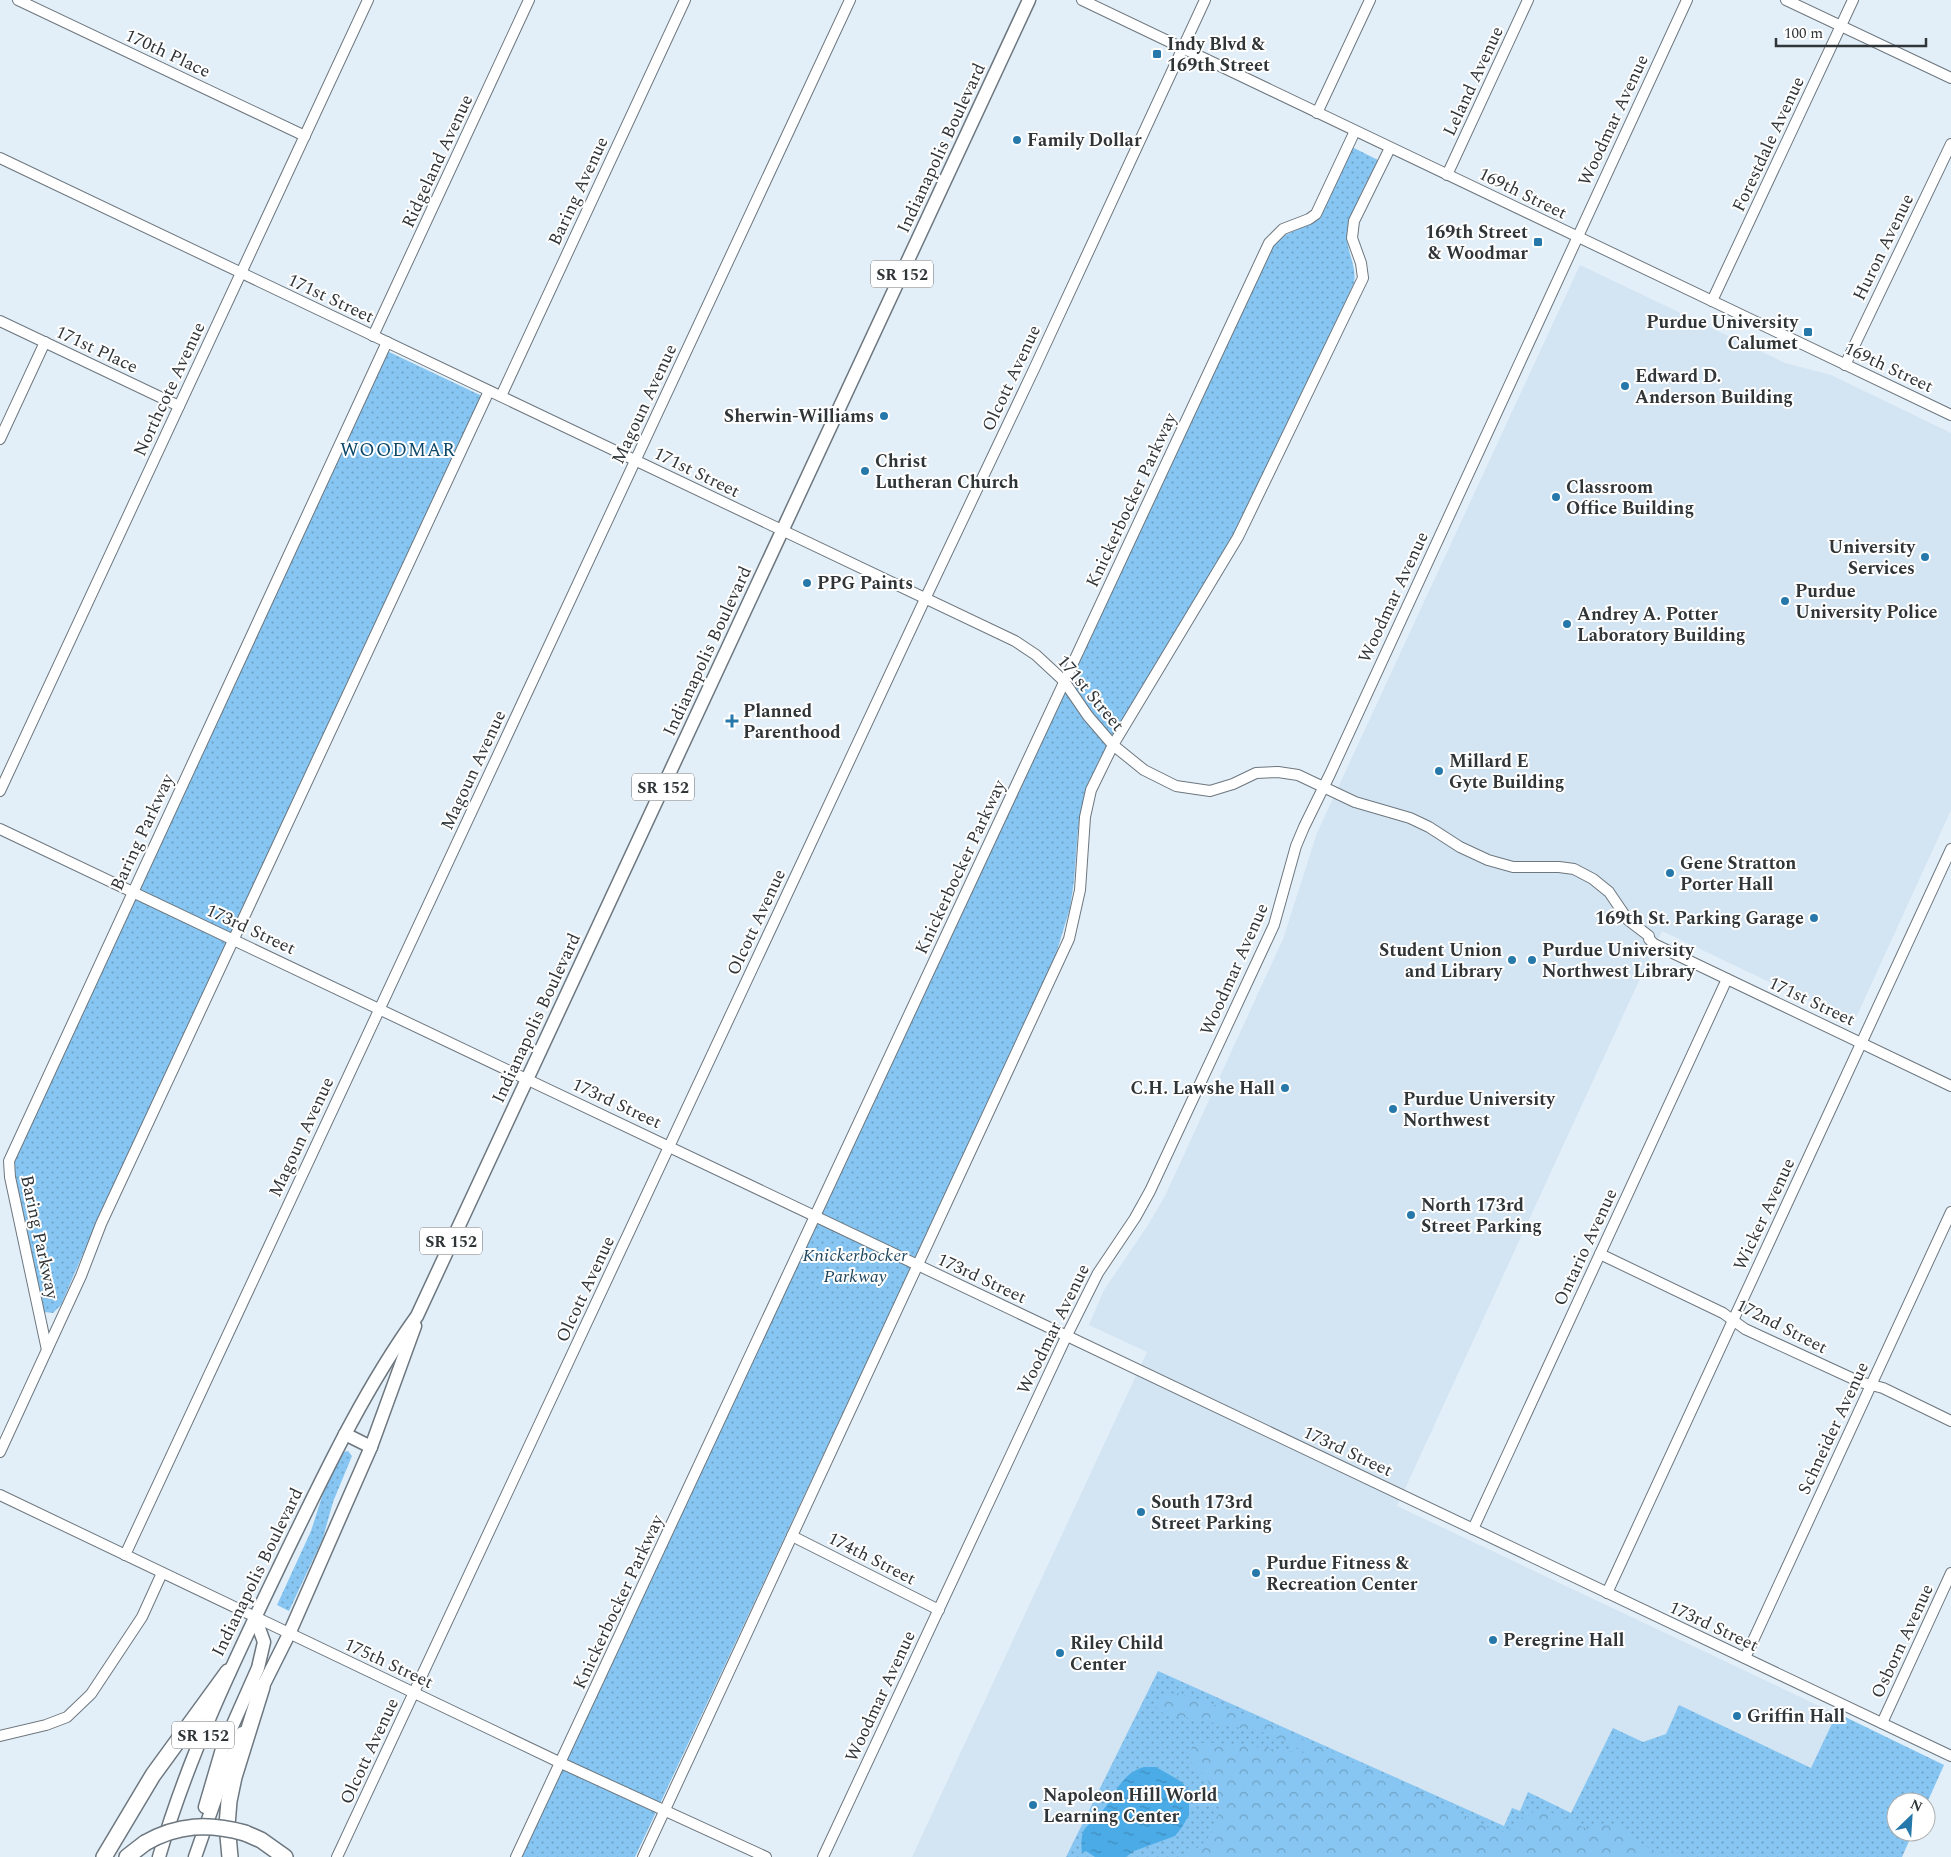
<svg xmlns="http://www.w3.org/2000/svg" width="1951" height="1857" viewBox="0 0 1951 1857" font-family="Spectral,serif">
	<style>
		.built { fill: #d3e4f2 }
		.grass { fill: url(#grass-dots) }
		.forest { fill: url(#forest-crowns) }
		.water { fill: url(#water-ripples) }
		.lines { fill: none; stroke-linecap: round; stroke-linejoin: round }
		.minor-casing { stroke: #6d777f; stroke-width: 12 }
		.major-casing { stroke: #6d777f; stroke-width: 15 }
		.highway-casing { stroke: #6d777f; stroke-width: 18 }
		.minor { stroke: #fff; stroke-width: 10 }
		.major { stroke: #fff; stroke-width: 12 }
		.highway { stroke: #fff; stroke-width: 15 }
		.highway-bridge-casing { stroke: #6d777f; stroke-width: 18; stroke-linecap: butt }
		.highway-bridge { stroke: #fff; stroke-width: 15 }
		.poi-dot { fill: #2578a9; stroke: #fff; stroke-width: 2 }
		.labels { text-anchor: middle; stroke-width: 4; stroke-linejoin: round; paint-order: stroke }
		.shield { fill: #fff; stroke: #6e7274; stroke-width: 1 }
		.shield-label { font-size: 16px; font-weight: bold; fill: #303538 }
		.poi-label { font-size: 18px; font-weight: bold; fill: #303538; stroke: #fff; text-anchor: start }
		.street-label { font-size: 18px; fill: #303538; stroke: #fff }
		.park-label { font-size: 18px; font-style: italic; fill: #1e455e; stroke: #fff }
		.neighbourhood-label { font-size: 19px; letter-spacing: 1px; fill: #0d4869; stroke: #fff }
	</style>
	<defs>
		<pattern id="grass-dots" width="8" height="8" patternUnits="userSpaceOnUse" patternTransform="scale(1.25)"><rect width="8" height="8" fill="#87c6f2"/><path d="M2 2h.1M6 6h.1" fill="none" stroke="#6fa2c5" stroke-width="1.8" stroke-linecap="round"/></pattern>
		<pattern id="forest-crowns" width="20" height="18" patternUnits="userSpaceOnUse" patternTransform="scale(1.25)"><rect width="20" height="18" fill="#87c6f2"/><path d="M2 6a3 3 0 1 1 6 0M12 15a3 3 0 1 1 6 0" fill="none" stroke="#6fa2c5"/></pattern>
		<pattern id="water-ripples" width="26" height="14" patternUnits="userSpaceOnUse" patternTransform="scale(1.25)"><rect width="26" height="14" fill="#4babe7"/><path d="M2 4q2-2 4 0t4 0M15 11q2-2 4 0t4 0" fill="none" stroke="#3f8cbc"/></pattern>
	</defs>
	<rect width="100%" height="100%" fill="#e3eff8"/>
	<polygon class="built" points="1580,265 1785,363 1831,375 1951,433 1951,810 1854,1022 1662,931 1397,1506 1944,1765 1926,1805 1926,1802 1896,1802 1896,1832 1913,1832 1902,1857 912,1857 1147,1352 1089,1325 1104,1290 1148,1225 1165,1196 1283,939 1317,833"/>
	<g class="grass">
		<path d="M1352,147L1378,160C1369,178 1347,217 1347,236C1347,253 1357,266 1354,283L1227,557L1099,760L1085,795L1078,829L1074,881L1070,908L1053,964L635,1857H520L1273,246L1281,237L1309,224Z"/>
		<polygon points="387,351 482,396 98,1219 61,1305 53,1313 44,1312 12,1165"/>
		<polygon points="348,1451 352,1456 333,1502 323,1538 289,1611 277,1605 311,1531 325,1487 344,1452"/>
		<polygon points="1158,1671 1504,1826 1512,1808 1520,1811 1528,1792 1571,1813 1613,1728 1643,1742 1666,1734 1679,1705 1811,1768 1837,1713 1944,1765 1926,1805 1926,1802 1896,1802 1896,1832 1913,1832 1902,1857 1066,1857"/>
	</g>
	<path class="forest" d="M1179,1693L1261,1720L1420,1792L1496,1832H1507C1514,1826 1520,1818 1528,1814C1546,1804 1571,1821 1587,1829L1600,1825L1619,1826L1639,1842L1658,1853L1676,1852L1688,1857H1180C1205,1849 1229,1820 1214,1793C1211,1786 1206,1779 1202,1773C1199,1770 1193,1766 1191,1761C1188,1755 1191,1749 1194,1743H1218L1307,1753L1271,1734L1163,1713L1157,1708V1702L1161,1695Z"/>
	<path class="water" d="M1144,1767H1156L1182,1782L1189,1792V1815L1182,1827L1175,1836L1134,1851L1126,1857H1095L1086,1851L1082,1853C1081,1845 1081,1836 1084,1830C1088,1824 1096,1819 1101,1813C1115,1796 1120,1774 1144,1767Z"/>
	<g class="lines">
		<g class="minor-casing">
			<g id="minor">
				<polyline points="18,0 305,136"/>
				<polyline points="1082,0 1951,415"/>
				<polyline points="1786,0 1951,78"/>
				<polyline points="1317,113 1370,0"/>
				<polyline points="0,158 1015,641 1036,655 1064,681 1088,716 1113,745 1144,770 1176,786 1210,791 1233,784 1256,773 1278,772 1298,775 1355,802 1410,818 1429,827 1460,847 1488,860 1513,867 1559,867 1574,869 1593,879 1609,892 1628,920 1649,936 1649,939 1654,944 1951,1086"/>
				<polyline points="1447,175 1528,0"/>
				<polyline points="1712,301 1853,0"/>
				<polyline points="0,321 179,406"/>
				<polyline points="373,336 529,0"/>
				<polyline points="1845,365 1951,144"/>
				<polyline points="501,396 685,0"/>
				<polyline points="0,439 45,342"/>
				<polyline points="0,791 368,0"/>
				<polyline points="0,829 1951,1756"/>
				<polyline points="1600,1254 1723,1313 1745,1329 1860,1382 1883,1388 1951,1421"/>
				<polyline points="47,1350 10,1177 9,1161 387,342"/>
				<polyline points="0,1452 81,1276 101,1224 489,391"/>
				<polyline points="0,1495 561,1763 766,1857"/>
				<polyline points="1473,1529 1727,979"/>
				<polyline points="792,1536 939,1610"/>
				<polyline points="125,1555 850,0"/>
				<polyline points="1607,1593 1951,849"/>
				<polyline points="1745,1658 1951,1212"/>
				<polyline points="1882,1723 1951,1573"/>
				<polyline points="0,1736 46,1725 67,1717 91,1694 142,1617 162,1573"/>
				<polyline points="337,1857 925,599 1035,367 1205,0"/>
				<polyline points="516,1857 1269,243 1283,229 1309,219 1316,214 1355,131"/>
				<polyline points="643,1857 1069,939 1080,890 1085,817 1091,790 1113,745 1238,537 1363,278 1361,263 1352,238 1354,221 1390,148"/>
				<polyline points="823,1857 1067,1335 1098,1273 1135,1218 1150,1191 1274,925 1296,846 1304,827 1330,774 1687,0"/>
			</g>
		</g>
		<g class="major-casing">
			<g id="major">
				<polyline points="345,1434 371,1447"/>
				<polyline points="259,1694 289,1634 371,1447 415,1326"/>
				<polyline points="205,1807 222,1749 258,1668 264,1642 255,1617"/>
				<path d="M159,1857C189,1753 237,1655 284,1557C324,1475 363,1391 417,1316L1029,0"/>
				<polyline points="195,1857 224,1774 242,1733"/>
			</g>
		</g>
		<g class="highway-casing">
			<g id="highway">
				<polyline points="245,1833 261,1840 285,1857"/>
				<polyline points="104,1857 153,1775 228,1672"/>
				<polyline points="127,1857 145,1843"/>
				<polyline points="230,1857 227,1825 229,1801 234,1777 262,1687"/>
			</g>
		</g>
		<use href="#minor" class="minor"/>
		<use href="#major" class="major"/>
		<use href="#highway" class="highway"/>
		<g class="highway-bridge-casing">
			<path id="highway-bridge" d="M145,1843C178,1824 209,1823 245,1833"/>
		</g>
		<use href="#highway-bridge" class="highway-bridge"/>
	</g>
	<g class="poi-dot">
		<rect x="1152" y="49" width="10" height="10" rx="2.5"/>
		<circle cx="1017" cy="140" r="5"/>
		<rect x="1533" y="237" width="10" height="10" rx="2.5"/>
		<rect x="1803" y="327" width="10" height="10" rx="2.5"/>
		<circle cx="1625" cy="386" r="5"/>
		<circle cx="884" cy="416" r="5"/>
		<circle cx="865" cy="471" r="5"/>
		<circle cx="1556" cy="497" r="5"/>
		<circle cx="1925" cy="557" r="5"/>
		<circle cx="807" cy="583" r="5"/>
		<circle cx="1785" cy="601" r="5"/>
		<circle cx="1567" cy="624" r="5"/>
		<path d="M729.5 713.5h5v5h5v5h-5v5h-5v-5h-5v-5h5z"/>
		<circle cx="1439" cy="771" r="5"/>
		<circle cx="1670" cy="873" r="5"/>
		<circle cx="1814" cy="918" r="5"/>
		<circle cx="1512" cy="960" r="5"/>
		<circle cx="1532" cy="960" r="5"/>
		<circle cx="1285" cy="1088" r="5"/>
		<circle cx="1393" cy="1109" r="5"/>
		<circle cx="1411" cy="1215" r="5"/>
		<circle cx="1141" cy="1512" r="5"/>
		<circle cx="1256" cy="1573" r="5"/>
		<circle cx="1493" cy="1640" r="5"/>
		<circle cx="1060" cy="1653" r="5"/>
		<circle cx="1737" cy="1716" r="5"/>
		<circle cx="1033" cy="1805" r="5"/>
	</g>
	<g class="labels">
		<g class="shield">
			<rect x="871" y="260.5" width="62" height="27" rx="4"/>
			<rect x="632" y="773.5" width="62" height="27" rx="4"/>
			<rect x="420" y="1227.5" width="62" height="27" rx="4"/>
			<rect x="172" y="1721.5" width="62" height="27" rx="4"/>
		</g>
		<g class="shield-label">
			<text x="902" y="280">SR 152</text>
			<text x="663" y="793">SR 152</text>
			<text x="451" y="1247">SR 152</text>
			<text x="203" y="1741">SR 152</text>
		</g>
		<g class="poi-label">
			<text x="1167" y="50">Indy Blvd &amp;<tspan x="1167" dy="21">169th Street</tspan></text>
			<text x="1027" y="146">Family Dollar</text>
			<text x="1528" y="238" text-anchor="end">169th Street<tspan x="1528" dy="21">&amp; Woodmar</tspan></text>
			<text x="1798" y="328" text-anchor="end">Purdue University<tspan x="1798" dy="21">Calumet</tspan></text>
			<text x="1635" y="382">Edward D.<tspan x="1635" dy="21">Anderson Building</tspan></text>
			<text x="874" y="422" text-anchor="end">Sherwin-Williams</text>
			<text x="875" y="467">Christ<tspan x="875" dy="21">Lutheran Church</tspan></text>
			<text x="1566" y="493">Classroom<tspan x="1566" dy="21">Office Building</tspan></text>
			<text x="1915" y="553" text-anchor="end">University<tspan x="1915" dy="21">Services</tspan></text>
			<text x="817" y="589">PPG Paints</text>
			<text x="1795" y="597">Purdue<tspan x="1795" dy="21">University Police</tspan></text>
			<text x="1577" y="620">Andrey A. Potter<tspan x="1577" dy="21">Laboratory Building</tspan></text>
			<text x="743" y="717">Planned<tspan x="743" dy="21">Parenthood</tspan></text>
			<text x="1449" y="767">Millard E<tspan x="1449" dy="21">Gyte Building</tspan></text>
			<text x="1680" y="869">Gene Stratton<tspan x="1680" dy="21">Porter Hall</tspan></text>
			<text x="1804" y="924" text-anchor="end">169th St. Parking Garage</text>
			<text x="1502" y="956" text-anchor="end">Student Union<tspan x="1502" dy="21">and Library</tspan></text>
			<text x="1542" y="956">Purdue University<tspan x="1542" dy="21">Northwest Library</tspan></text>
			<text x="1275" y="1094" text-anchor="end">C.H. Lawshe Hall</text>
			<text x="1403" y="1105">Purdue University<tspan x="1403" dy="21">Northwest</tspan></text>
			<text x="1421" y="1211">North 173rd<tspan x="1421" dy="21">Street Parking</tspan></text>
			<text x="1151" y="1508">South 173rd<tspan x="1151" dy="21">Street Parking</tspan></text>
			<text x="1266" y="1569">Purdue Fitness &amp;<tspan x="1266" dy="21">Recreation Center</tspan></text>
			<text x="1503" y="1646">Peregrine Hall</text>
			<text x="1070" y="1649">Riley Child<tspan x="1070" dy="21">Center</tspan></text>
			<text x="1747" y="1722">Griffin Hall</text>
			<text x="1043" y="1801">Napoleon Hill World<tspan x="1043" dy="21">Learning Center</tspan></text>
		</g>
		<g class="street-label">
			<text transform="translate(168 53) rotate(25)" y="6">170th Place</text>
			<text transform="translate(1473 81) rotate(-65)" y="6">Leland Avenue</text>
			<text transform="translate(1613 120) rotate(-65)" y="6">Woodmar Avenue</text>
			<text transform="translate(1768 144) rotate(-65)" y="6">Forestdale Avenue</text>
			<text transform="translate(941 148) rotate(-65)" y="6">Indianapolis Boulevard</text>
			<text transform="translate(437 161) rotate(-65)" y="6">Ridgeland Avenue</text>
			<text transform="translate(578 191) rotate(-65)" y="6">Baring Avenue</text>
			<text transform="translate(1523 193) rotate(26)" y="6">169th Street</text>
			<text transform="translate(1883 247) rotate(-64)" y="6">Huron Avenue</text>
			<text transform="translate(331 298) rotate(25)" y="6">171st Street</text>
			<text transform="translate(97 349) rotate(25)" y="6">171st Place</text>
			<text transform="translate(1889 367) rotate(25)" y="6">169th Street</text>
			<text transform="translate(1011 378) rotate(-65)" y="6">Olcott Avenue</text>
			<text transform="translate(169 389) rotate(-65)" y="6">Northcote Avenue</text>
			<text transform="translate(644 404) rotate(-65)" y="6">Magoun Avenue</text>
			<text transform="translate(697 472) rotate(26)" y="6">171st Street</text>
			<text transform="translate(1131 500) rotate(-65)" y="6">Knickerbocker Parkway</text>
			<text transform="translate(1393 597) rotate(-65)" y="6">Woodmar Avenue</text>
			<text transform="translate(707 651) rotate(-65)" y="6">Indianapolis Boulevard</text>
			<text transform="translate(1091 693) rotate(50)" y="6">171st Street</text>
			<text transform="translate(473 770) rotate(-65)" y="6">Magoun Avenue</text>
			<text transform="translate(142 832) rotate(-65)" y="6">Baring Parkway</text>
			<text transform="translate(960 867) rotate(-65)" y="6">Knickerbocker Parkway</text>
			<text transform="translate(756 922) rotate(-65)" y="6">Olcott Avenue</text>
			<text transform="translate(251 929) rotate(25)" y="6">173rd Street</text>
			<text transform="translate(1234 969) rotate(-66)" y="6">Woodmar Avenue</text>
			<text transform="translate(1812 1001) rotate(25)" y="6">171st Street</text>
			<text transform="translate(536 1018) rotate(-65)" y="6">Indianapolis Boulevard</text>
			<text transform="translate(617 1103) rotate(25)" y="6">173rd Street</text>
			<text transform="translate(301 1137) rotate(-65)" y="6">Magoun Avenue</text>
			<text transform="translate(1764 1214) rotate(-65)" y="6">Wicker Avenue</text>
			<text transform="translate(40 1237) rotate(78)" y="6">Baring Parkway</text>
			<text transform="translate(1585 1247) rotate(-65)" y="6">Ontario Avenue</text>
			<text transform="translate(982 1278) rotate(25)" y="6">173rd Street</text>
			<text transform="translate(585 1289) rotate(-65)" y="6">Olcott Avenue</text>
			<text transform="translate(1782 1326) rotate(27)" y="6">172nd Street</text>
			<text transform="translate(1053 1329) rotate(-64)" y="6">Woodmar Avenue</text>
			<text transform="translate(1833 1428) rotate(-65)" y="6">Schneider Avenue</text>
			<text transform="translate(1348 1451) rotate(25)" y="6">173rd Street</text>
			<text transform="translate(872 1558) rotate(27)" y="6">174th Street</text>
			<text transform="translate(257 1572) rotate(-64)" y="6">Indianapolis Boulevard</text>
			<text transform="translate(618 1602) rotate(-65)" y="6">Knickerbocker Parkway</text>
			<text transform="translate(1714 1626) rotate(25)" y="6">173rd Street</text>
			<text transform="translate(1902 1641) rotate(-65)" y="6">Osborn Avenue</text>
			<text transform="translate(389 1663) rotate(25)" y="6">175th Street</text>
			<text transform="translate(880 1696) rotate(-65)" y="6">Woodmar Avenue</text>
			<text transform="translate(369 1751) rotate(-65)" y="6">Olcott Avenue</text>
		</g>
		<g class="park-label">
			<text x="855" y="1261">Knickerbocker<tspan x="855" dy="21">Parkway</tspan></text>
		</g>
		<g class="neighbourhood-label">
			<text x="398" y="456">WOODMAR</text>
		</g>
	</g>
	<g transform="translate(1911 1817) rotate(25)"><circle r="24" fill="#ffffff" stroke="#acaeaf"/>
	<path d="M0-4L9 19L0 12L-9 19Z" fill="#2578a9"/>
	<text y="-8" font-size="14" font-weight="bold" text-anchor="middle" fill="#303538">N</text>
	</g>
	<path d="M1776 38v8h150v-8" fill="none" stroke="#303538" stroke-width="2.5"/>
	<text x="1784" y="38" font-size="15" fill="#303538" stroke="#ffffff" stroke-width="4" paint-order="stroke">100 m</text>
</svg>
